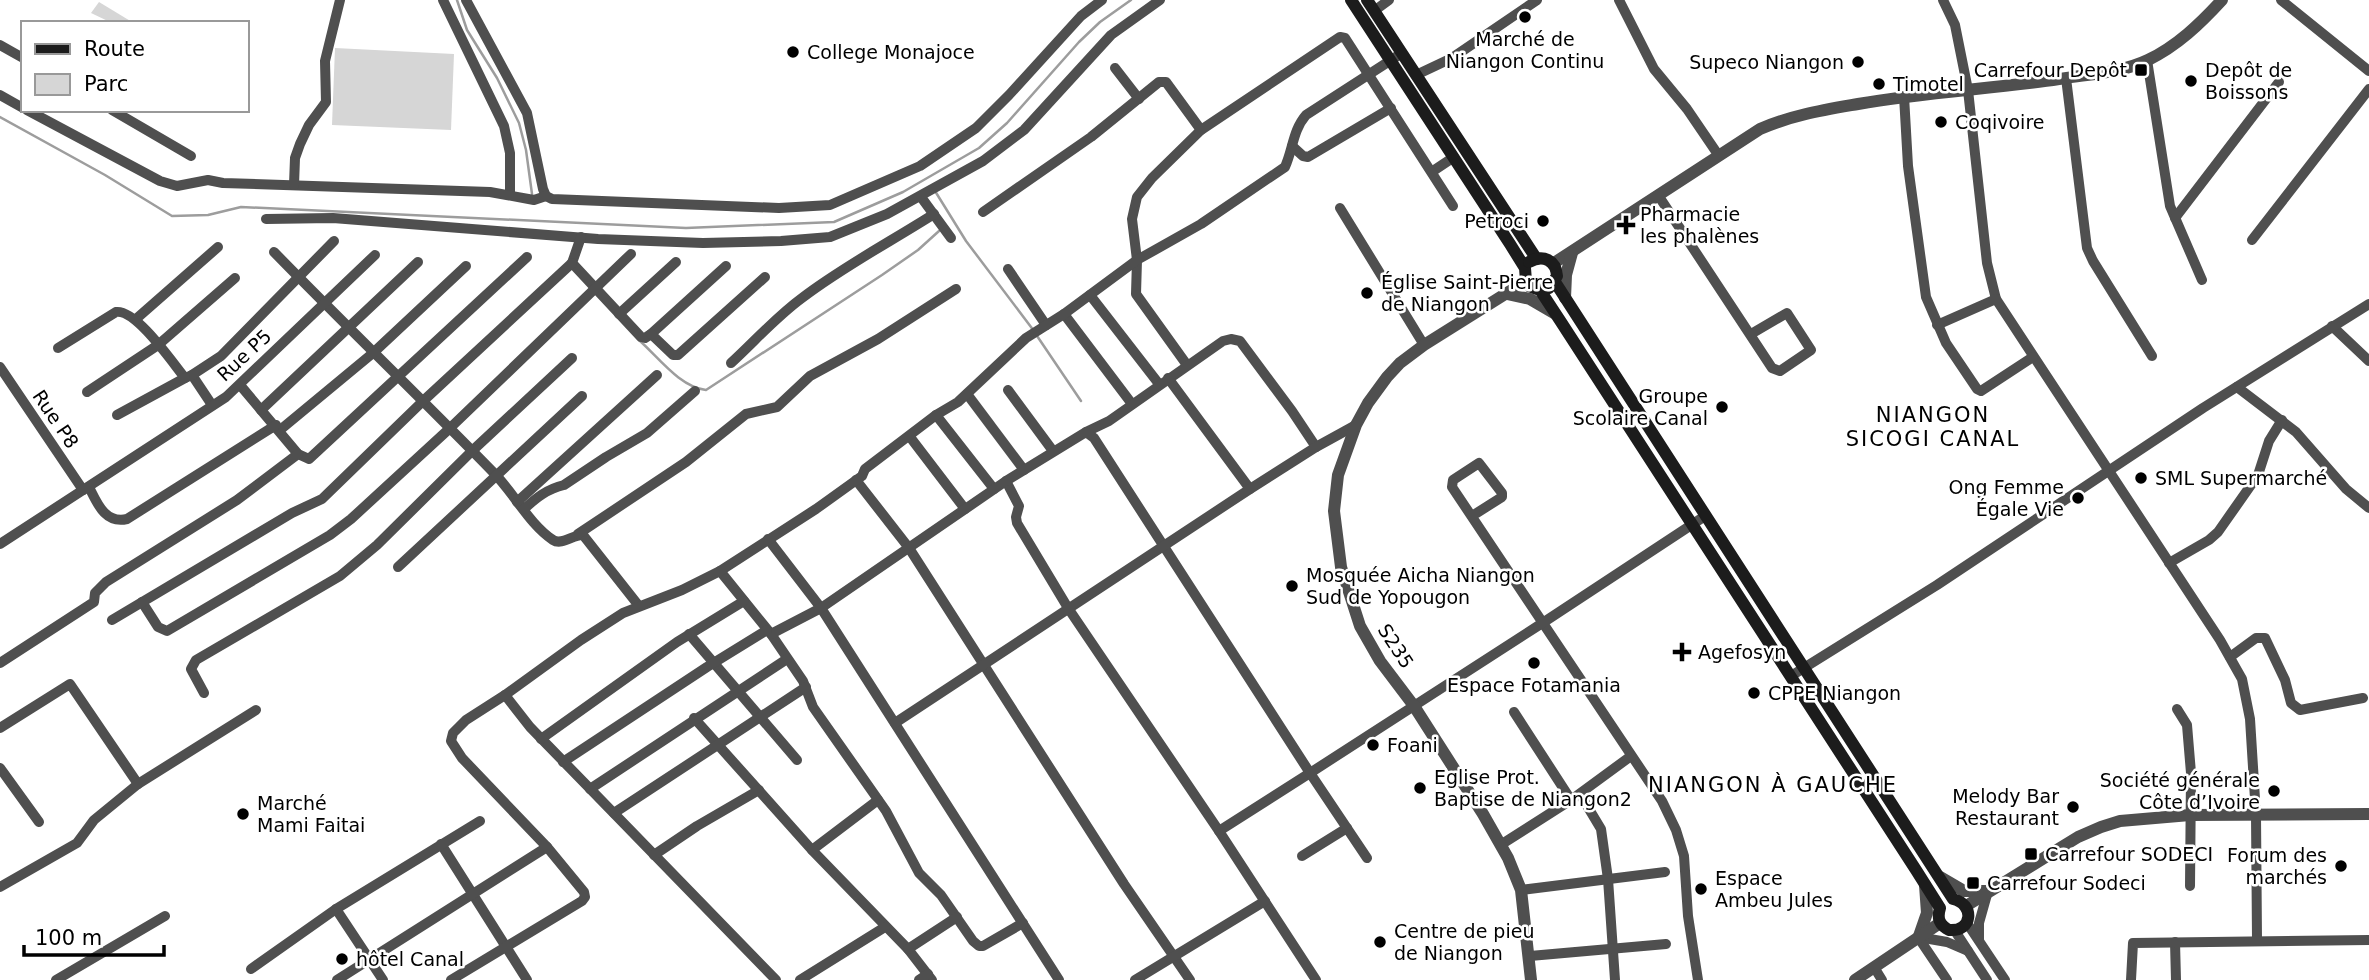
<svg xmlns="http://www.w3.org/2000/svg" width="2369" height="980" viewBox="0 0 2369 980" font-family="'DejaVu Sans',sans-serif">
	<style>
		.green { fill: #d6d6d6 }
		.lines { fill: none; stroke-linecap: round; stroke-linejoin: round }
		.stream { stroke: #9d9d9d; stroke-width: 2.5 }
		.minor { stroke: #4f4f4f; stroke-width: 10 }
		.tertiary { stroke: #4f4f4f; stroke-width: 12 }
		.secondary { stroke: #1c1c1c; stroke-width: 12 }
		.poi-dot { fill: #000; stroke: #fff; stroke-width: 2.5 }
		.labels { text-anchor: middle; stroke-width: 5; stroke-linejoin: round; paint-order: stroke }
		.poi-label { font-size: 19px; fill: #000; stroke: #fff; text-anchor: start }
		.street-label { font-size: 19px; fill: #000; stroke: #fff }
		.neighbourhood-label { font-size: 21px; letter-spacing: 2px; fill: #000; stroke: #fff }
	</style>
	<rect width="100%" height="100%" fill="#fff"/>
	<g class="green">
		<polygon points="99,2 132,22 132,23 112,23 91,13"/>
		<polygon points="335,48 454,54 451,130 332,125"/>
	</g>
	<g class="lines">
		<g class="stream">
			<polyline points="457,0 467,30 497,78 519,123 526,150 532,194"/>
			<polyline points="0,117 105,175 172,216 208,215 241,207 686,228 834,222 903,192 979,148 1007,123 1079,42 1100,22 1131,0"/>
			<polyline points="935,191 966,241 1031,327 1081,401"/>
			<path d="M640,341C659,358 680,387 706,390L882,275L918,250L939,231"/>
		</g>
		<g class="minor">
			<polyline points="443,0 504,126 510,153 510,194"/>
			<polyline points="466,0 527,113 543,189 546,196 552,199 779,208 830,205 920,166 976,128 1009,95 1081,16 1102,0"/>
			<polyline points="1619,0 1654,69 1687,109 1719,156"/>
			<polyline points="1943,0 1955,25 1968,90 1987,263 1996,299 2220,640 2242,679 2250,719 2256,815 2257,940"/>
			<polyline points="2281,0 2369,71"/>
			<polyline points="1374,11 1389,0"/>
			<polyline points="0,45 23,58"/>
			<polyline points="2147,60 2170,206 2202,280"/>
			<polyline points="1115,68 1139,99"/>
			<polyline points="1416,75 1452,58 1537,0"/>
			<polyline points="2066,78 2087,248 2093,261 2152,356"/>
			<polyline points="0,95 23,108"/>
			<polyline points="1904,96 1908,166 1926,297 1946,343 1977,389 1981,391 2033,357"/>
			<polyline points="27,110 160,181 177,186 208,180 223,183 490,192 534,200 546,196"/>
			<polyline points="112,110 191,156"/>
			<polyline points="1292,146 1303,156 1308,157 1391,108"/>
			<polyline points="1433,171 1454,157"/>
			<polyline points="294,185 295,158 300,144 309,125 326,102 325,61 340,0"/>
			<polyline points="1658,195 1772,368 1780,371 1811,350 1787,313 1751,334"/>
			<polyline points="921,197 951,238"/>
			<polyline points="1340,208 1424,345"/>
			<polyline points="983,212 1091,137 1159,82 1166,82 1201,130"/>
			<polyline points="2175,218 2279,82"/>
			<polyline points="266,219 333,218 598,239 703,243 781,241 830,237 887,214 983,161 1024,130 1111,35 1160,0"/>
			<polyline points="581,237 572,263 641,337 645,338 651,334 726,266"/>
			<polyline points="2252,240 2369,89"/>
			<path d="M274,252C346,326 421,398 493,472C514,493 529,524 553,540C562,546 574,534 583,535L639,606"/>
			<polyline points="1008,269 1046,325"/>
			<polyline points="1090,295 1159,384"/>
			<polyline points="619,314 676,262"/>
			<polyline points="1064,314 1132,404"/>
			<polyline points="136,319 218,247"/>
			<polyline points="1937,325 1996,299"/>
			<polyline points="2332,326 2369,361"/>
			<polyline points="651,334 673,355 678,355 765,277"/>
			<path d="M58,348L116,312C136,309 172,362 185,378L192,375L212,405"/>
			<path d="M731,363C755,341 776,317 802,298C844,266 890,242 934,214"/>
			<polyline points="1187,365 1136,294 1137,260 1132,219 1137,197 1152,178 1201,130 1340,37 1345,38 1453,206"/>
			<polyline points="0,367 83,490"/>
			<polyline points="192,375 221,356 334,241"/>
			<polyline points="1168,378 1250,489"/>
			<polyline points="240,385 298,454 309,459 527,257"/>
			<polyline points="2237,387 2296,432 2346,489 2369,508"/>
			<polyline points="1008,390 1053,451"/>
			<polyline points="87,392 158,345 235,278"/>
			<polyline points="967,394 1024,470"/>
			<polyline points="261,410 418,262"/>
			<polyline points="117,415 185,378"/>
			<polyline points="936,415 994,489"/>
			<polyline points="280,430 373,353 466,266"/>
			<polyline points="1086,432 1109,421 1223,341 1231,339 1240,341 1292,411 1316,447"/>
			<polyline points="910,437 965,509"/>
			<polyline points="856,480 909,548 1124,884 1190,980"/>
			<polyline points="1006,481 1019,506 1016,517 1017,523 1068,608 1219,831 1316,980"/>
			<path d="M89,487C97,503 105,524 127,519L276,425"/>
			<polyline points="517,502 657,375"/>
			<path d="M524,509C536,498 547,489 564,485L606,457L647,433L695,391"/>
			<polyline points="1472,516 1502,497 1502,493 1479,463 1453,480 1452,487 1662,801 1676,830 1684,856 1688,916 1698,980"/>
			<polyline points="578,534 686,462 746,414 777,407 810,376 878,339 956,289"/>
			<polyline points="768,539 821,608 1059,980"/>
			<polyline points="0,544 226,397 375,255"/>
			<polyline points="2169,563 2209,540 2218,532 2258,475 2269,441 2282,420"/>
			<polyline points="398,567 582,396"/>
			<polyline points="720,571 771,634 803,681 813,707 886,811 919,873 941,895 973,941 979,946 983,946 1023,923"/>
			<polyline points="142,602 158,627 167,631 330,535 351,519 449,429 631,254"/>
			<polyline points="112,620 292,513 322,499 422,402 572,263"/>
			<polyline points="689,634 797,760"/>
			<polyline points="771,634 821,608 1006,481 1086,432 1094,438 1310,773 1219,831"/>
			<polyline points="2230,657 2256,638 2265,638 2285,680 2291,703 2300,710 2363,698"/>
			<polyline points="0,663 94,602 95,593 106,582 237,500 298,454"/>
			<polyline points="1791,676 1937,585 2203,408 2369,304"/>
			<polyline points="204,693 191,669 196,660 340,576 377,545 472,451 572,358"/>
			<polyline points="505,695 530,727 776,980"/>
			<polyline points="2177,709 2187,725 2191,773 2190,886"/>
			<polyline points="1514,712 1571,800"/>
			<polyline points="694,718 812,850 908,949 932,980"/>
			<polyline points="895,723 1250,489 1316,447 1356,425"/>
			<polyline points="0,728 70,684 138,784"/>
			<polyline points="541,739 677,642 744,601"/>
			<polyline points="563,762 707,667 767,630"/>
			<polyline points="0,768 39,822"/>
			<polyline points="590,789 787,659"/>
			<polyline points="1580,794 1601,829 1608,879 1615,980"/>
			<polyline points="614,813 806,687"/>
			<polyline points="441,844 527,980"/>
			<polyline points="1502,844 1571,800 1631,756"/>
			<polyline points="812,850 878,800"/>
			<polyline points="654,855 697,826 759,790"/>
			<polyline points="1302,856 1347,828"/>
			<polyline points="1367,858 1310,773 1544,622 1705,516"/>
			<polyline points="0,887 77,843 94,820 138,784 256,710"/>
			<polyline points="1521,890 1665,872"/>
			<polyline points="336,909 383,980"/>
			<polyline points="1967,923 2005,980"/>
			<polyline points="1955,931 1987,980"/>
			<polyline points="1918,937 1947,942 1968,951"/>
			<polyline points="1918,937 1947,980"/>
			<polyline points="1979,940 1979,923 1988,891"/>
			<polyline points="2175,942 2176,980"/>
			<polyline points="908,949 957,917"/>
			<polyline points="1530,956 1666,944"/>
			<polyline points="1874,967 1882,980"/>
			<polyline points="251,969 336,909 480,821"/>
			<polyline points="56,980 165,916"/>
			<polyline points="337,980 547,847"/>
			<path d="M451,980L582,901L585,897L584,892L547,847L462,758L451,741L453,733L466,720L505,695L581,640L623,613L682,590L720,571L816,509L862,476L865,469L936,415L958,402L1026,338L1064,314L1137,260L1201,224L1285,167C1293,149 1293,130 1306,115L1402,53"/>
			<polyline points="800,980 885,927"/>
			<polyline points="919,980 928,974"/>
			<polyline points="1135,980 1265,901"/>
			<polyline points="2131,980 2133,943 2369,940"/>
		</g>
		<g class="tertiary">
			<path d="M1554,263L1760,129C1792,115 1824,110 1858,104C1925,92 1992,89 2059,79C2088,74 2121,73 2148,60C2177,46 2200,24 2222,0"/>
			<polyline points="1526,281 1424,345 1400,363 1387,377 1368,403 1356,425 1338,475 1334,511 1341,567 1360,626 1380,661 1414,706 1483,814 1508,858 1521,890 1531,980"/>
			<polyline points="1507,294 1530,299 1554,313"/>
			<polyline points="1565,298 1566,275 1572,253"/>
			<polyline points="1940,877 1964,891 1987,891"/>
			<polyline points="1966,906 2078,837 2101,827 2120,821 2190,815 2369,814"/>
			<polyline points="1919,936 1927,913 1925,885"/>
			<polyline points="1855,980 1940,923"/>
		</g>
		<g class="secondary">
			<path d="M1351,0L1510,244L1525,268L1526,281L1529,286L1540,290L1561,322L1916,870L1940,908C1937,918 1939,925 1949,930C1973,932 1975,904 1953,899L1555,282"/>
			<polyline points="1367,0 1536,258"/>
			<path d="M1529,262C1543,254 1556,260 1557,276L1549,288"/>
		</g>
	</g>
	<g class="poi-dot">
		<circle cx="1525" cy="17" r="7"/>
		<circle cx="793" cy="52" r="7"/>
		<circle cx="1858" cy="62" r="7"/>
		<rect x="2134" y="63" width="14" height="14" rx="3.5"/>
		<circle cx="2191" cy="81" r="7"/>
		<circle cx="1879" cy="84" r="7"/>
		<circle cx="1941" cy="122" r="7"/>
		<circle cx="1543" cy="221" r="7"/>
		<path d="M1622.5 214.5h7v7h7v7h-7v7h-7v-7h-7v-7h7z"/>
		<circle cx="1367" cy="293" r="7"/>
		<circle cx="1722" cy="407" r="7"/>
		<circle cx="2141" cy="478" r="7"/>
		<circle cx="2078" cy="498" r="7"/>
		<circle cx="1292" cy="586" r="7"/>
		<path d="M1678.5 641.5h7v7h7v7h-7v7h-7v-7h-7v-7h7z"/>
		<circle cx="1534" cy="663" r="7"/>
		<circle cx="1754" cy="693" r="7"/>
		<circle cx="1373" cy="745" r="7"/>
		<circle cx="1420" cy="788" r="7"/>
		<circle cx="2274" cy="791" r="7"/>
		<circle cx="2073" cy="807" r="7"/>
		<circle cx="243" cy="814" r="7"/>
		<rect x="2024" y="847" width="14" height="14" rx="3.5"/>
		<circle cx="2341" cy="866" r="7"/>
		<rect x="1966" y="876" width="14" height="14" rx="3.5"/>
		<circle cx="1701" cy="889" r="7"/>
		<circle cx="1380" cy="942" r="7"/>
		<circle cx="342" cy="959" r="7"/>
	</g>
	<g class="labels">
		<g class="poi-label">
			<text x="1525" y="46" text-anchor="middle">Marché de<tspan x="1525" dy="22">Niangon Continu</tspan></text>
			<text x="807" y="59">College Monajoce</text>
			<text x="1844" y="69" text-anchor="end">Supeco Niangon</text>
			<text x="2127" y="77" text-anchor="end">Carrefour Depôt</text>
			<text x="2205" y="77">Depôt de<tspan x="2205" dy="22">Boissons</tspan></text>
			<text x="1893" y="91">Timotel</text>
			<text x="1955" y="129">Coqivoire</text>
			<text x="1640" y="221">Pharmacie<tspan x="1640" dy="22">les phalènes</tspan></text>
			<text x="1529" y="228" text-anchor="end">Petroci</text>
			<text x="1381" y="289">Église Saint-Pierre<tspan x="1381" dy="22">de Niangon</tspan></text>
			<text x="1708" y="403" text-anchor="end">Groupe<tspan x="1708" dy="22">Scolaire Canal</tspan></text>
			<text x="2155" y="485">SML Supermarché</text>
			<text x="2064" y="494" text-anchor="end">Ong Femme<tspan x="2064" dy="22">Égale Vie</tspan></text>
			<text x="1306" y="582">Mosquée Aicha Niangon<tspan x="1306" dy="22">Sud de Yopougon</tspan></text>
			<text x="1698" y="659">Agefosyn</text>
			<text x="1534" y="692" text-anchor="middle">Espace Fotamania</text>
			<text x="1768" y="700">CPPE Niangon</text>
			<text x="1387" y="752">Foani</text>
			<text x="1434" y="784">Eglise Prot.<tspan x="1434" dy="22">Baptise de Niangon2</tspan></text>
			<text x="2260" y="787" text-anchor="end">Société générale<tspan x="2260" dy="22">Côte d’Ivoire</tspan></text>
			<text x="2059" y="803" text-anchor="end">Melody Bar<tspan x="2059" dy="22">Restaurant</tspan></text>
			<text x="257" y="810">Marché<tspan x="257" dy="22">Mami Faitai</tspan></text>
			<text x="2045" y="861">Carrefour SODECI</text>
			<text x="2327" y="862" text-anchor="end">Forum des<tspan x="2327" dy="22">marchés</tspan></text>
			<text x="1715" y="885">Espace<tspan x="1715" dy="22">Ambeu Jules</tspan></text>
			<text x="1987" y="890">Carrefour Sodeci</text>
			<text x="1394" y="938">Centre de pieu<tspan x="1394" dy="22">de Niangon</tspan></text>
			<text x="356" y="966">hôtel Canal</text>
		</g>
		<g class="street-label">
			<text transform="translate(244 355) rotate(-43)" y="7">Rue P5</text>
			<text transform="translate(56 419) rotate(56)" y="7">Rue P8</text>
			<text transform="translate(1396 646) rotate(57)" y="7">S235</text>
		</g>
		<g class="neighbourhood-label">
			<text x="1933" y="422">NIANGON<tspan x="1933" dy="24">SICOGI CANAL</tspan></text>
			<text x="1773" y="792">NIANGON À GAUCHE</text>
		</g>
	</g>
	<rect x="21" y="21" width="228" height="91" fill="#ffffff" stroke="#999999" stroke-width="2"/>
	<rect x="35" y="44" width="35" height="10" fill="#1c1c1c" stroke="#999999" stroke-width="2"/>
	<text x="84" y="56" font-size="21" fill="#000000">Route</text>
	<rect x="35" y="74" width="35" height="21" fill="#d6d6d6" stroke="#999999" stroke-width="2"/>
	<text x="84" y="91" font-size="21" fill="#000000">Parc</text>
	<path d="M24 945v10h140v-10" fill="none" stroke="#000000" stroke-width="3.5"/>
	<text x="35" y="945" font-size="21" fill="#000000" stroke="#ffffff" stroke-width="5" paint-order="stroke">100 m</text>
</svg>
